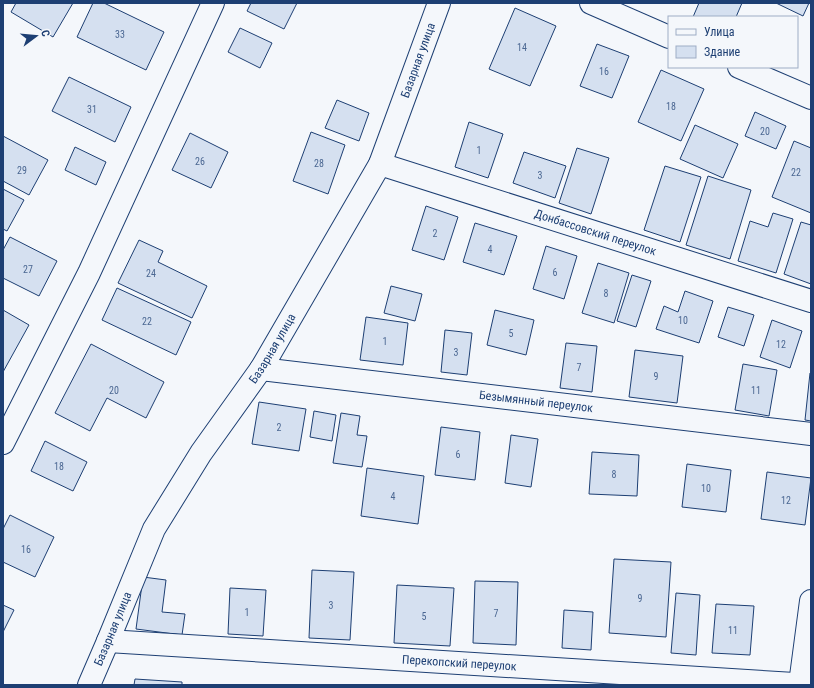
<svg xmlns="http://www.w3.org/2000/svg" width="814" height="688" viewBox="0 0 814 688" font-family="'Roboto Condensed',sans-serif">
	<style>
		.building { fill: #d5e0f0; stroke: #1d3f73 }
		.lines { fill: none; stroke-linecap: round; stroke-linejoin: round }
		.street-casing { stroke: #1d3f73; stroke-width: 24 }
		.street { stroke: #f4f7fb; stroke-width: 22 }
		.labels { text-anchor: middle; stroke-width: 3; stroke-linejoin: round; paint-order: stroke }
		.number-label { font-size: 10px; fill: #4b6792 }
		.street-label { font-size: 12px; fill: #1d3f73; stroke: #f4f7fb }
	</style>
	<rect width="100%" height="100%" fill="#f4f7fb"/>
	<g class="building">
		<polygon points="16,3 73,3 53,37 11,12"/>
		<polygon points="93,3 104,3 164,32 146,70 77,37"/>
		<polygon points="251,3 297,3 284,29 247,11"/>
		<polygon points="699,3 742,3 736,17 693,17"/>
		<polygon points="776,3 809,3 803,16"/>
		<polygon points="515,8 556,26 530,86 489,69"/>
		<polygon points="240,28 272,43 260,68 228,52"/>
		<polygon points="597,44 629,56 612,98 580,86"/>
		<polygon points="661,70 704,89 681,141 638,122"/>
		<polygon points="69,77 131,107 115,142 52,111"/>
		<polygon points="337,100 369,113 359,141 325,128"/>
		<polygon points="755,112 786,126 776,149 745,136"/>
		<polygon points="469,122 503,134 488,178 455,167"/>
		<polygon points="695,125 738,144 723,178 680,159"/>
		<polygon points="311,132 345,145 328,194 293,181"/>
		<polygon points="190,133 228,152 211,188 172,170"/>
		<polygon points="3,136 48,160 29,195 3,181"/>
		<polygon points="794,141 811,148 811,213 772,197"/>
		<polygon points="75,147 106,162 96,185 65,170"/>
		<polygon points="577,148 609,158 591,214 559,203"/>
		<polygon points="524,152 566,166 555,198 513,183"/>
		<polygon points="665,166 701,177 680,242 644,230"/>
		<polygon points="708,176 751,190 730,259 686,245"/>
		<polygon points="3,189 24,200 7,231 3,229"/>
		<polygon points="426,206 458,217 444,260 412,250"/>
		<polygon points="773,213 793,219 776,273 738,261 750,221 768,227"/>
		<polygon points="801,222 811,225 811,284 784,274"/>
		<polygon points="475,223 517,236 504,275 463,262"/>
		<polygon points="10,237 57,261 39,296 3,278 3,250"/>
		<polygon points="139,240 163,251 158,262 207,286 192,318 118,283"/>
		<polygon points="546,246 577,256 564,299 533,289"/>
		<polygon points="598,263 629,273 614,323 582,313"/>
		<polygon points="632,275 651,281 636,327 617,321"/>
		<polygon points="391,286 422,294 415,321 384,313"/>
		<polygon points="117,288 191,322 176,355 102,320"/>
		<polygon points="685,291 713,301 699,343 656,329 664,306 678,312"/>
		<polygon points="728,307 754,315 744,346 718,337"/>
		<polygon points="3,310 29,325 3,372"/>
		<polygon points="495,310 534,320 526,355 487,345"/>
		<polygon points="366,317 408,323 403,365 360,360"/>
		<polygon points="772,320 802,331 790,368 760,357"/>
		<polygon points="445,330 472,333 467,375 441,372"/>
		<polygon points="566,343 597,346 592,392 560,388"/>
		<polygon points="91,344 164,382 146,418 107,398 90,431 55,413"/>
		<polygon points="635,350 683,356 677,403 629,397"/>
		<polygon points="743,364 777,370 769,416 735,410"/>
		<polygon points="810,373 811,373 811,421 805,420"/>
		<polygon points="259,402 306,409 299,451 252,444"/>
		<polygon points="314,411 336,415 332,441 310,437"/>
		<polygon points="341,413 360,416 357,435 367,436 362,467 333,463"/>
		<polygon points="441,427 480,432 475,480 435,475"/>
		<polygon points="511,435 538,439 531,487 505,483"/>
		<polygon points="45,441 87,462 73,491 31,471"/>
		<polygon points="592,452 639,455 637,496 589,494"/>
		<polygon points="687,464 731,470 726,512 682,507"/>
		<polygon points="367,468 424,476 418,524 361,516"/>
		<polygon points="767,472 811,478 805,525 761,519"/>
		<polygon points="10,515 54,537 35,577 3,562 3,529"/>
		<polygon points="614,559 671,562 666,637 609,633"/>
		<polygon points="312,570 354,572 350,640 309,638"/>
		<polygon points="143,577 166,580 162,612 185,614 182,635 136,629"/>
		<polygon points="475,581 518,582 516,645 473,643"/>
		<polygon points="397,585 454,588 450,646 394,643"/>
		<polygon points="230,588 266,590 263,636 228,634"/>
		<polygon points="676,593 700,595 696,655 671,653"/>
		<polygon points="716,604 754,606 750,655 712,653"/>
		<polygon points="3,605 14,610 3,632"/>
		<polygon points="564,610 593,612 591,650 562,648"/>
		<polygon points="135,679 182,682 182,685 134,685"/>
	</g>
	<g class="lines">
		<g class="street-casing">
			<g id="street">
				<polyline points="591,3 669,37"/>
				<polyline points="739,67 811,98"/>
				<path id="s1" d="M380,164L811,301"/>
				<path id="s2" d="M261,369L811,434"/>
				<polyline points="3,443 89,273 213,3"/>
				<path id="s3" d="M108,641L811,685"/>
				<polyline points="800,684 811,601"/>
				<path id="s4" d="M89,685L108,641L154,529L201,453L261,369L380,164L439,3"/>
			</g>
		</g>
		<use href="#street" class="street"/>
	</g>
	<g class="labels">
		<g class="number-label">
			<text x="120" y="38">33</text>
			<text x="522" y="51">14</text>
			<text x="604" y="75">16</text>
			<text x="671" y="110">18</text>
			<text x="92" y="113">31</text>
			<text x="765" y="135">20</text>
			<text x="479" y="154">1</text>
			<text x="200" y="165">26</text>
			<text x="319" y="167">28</text>
			<text x="22" y="174">29</text>
			<text x="796" y="176">22</text>
			<text x="540" y="179">3</text>
			<text x="435" y="237">2</text>
			<text x="490" y="253">4</text>
			<text x="28" y="273">27</text>
			<text x="555" y="276">6</text>
			<text x="151" y="277">24</text>
			<text x="606" y="297">8</text>
			<text x="683" y="324">10</text>
			<text x="147" y="325">22</text>
			<text x="511" y="337">5</text>
			<text x="385" y="345">1</text>
			<text x="781" y="348">12</text>
			<text x="456" y="356">3</text>
			<text x="579" y="371">7</text>
			<text x="656" y="380">9</text>
			<text x="114" y="394">20</text>
			<text x="756" y="394">11</text>
			<text x="279" y="431">2</text>
			<text x="458" y="458">6</text>
			<text x="59" y="470">18</text>
			<text x="614" y="478">8</text>
			<text x="706" y="492">10</text>
			<text x="393" y="500">4</text>
			<text x="786" y="504">12</text>
			<text x="26" y="553">16</text>
			<text x="640" y="602">9</text>
			<text x="331" y="609">3</text>
			<text x="247" y="616">1</text>
			<text x="496" y="617">7</text>
			<text x="424" y="620">5</text>
			<text x="733" y="634">11</text>
		</g>
		<g class="street-label">
			<text dy="4" stroke="none"><textPath href="#s4" startOffset="709">Базарная улица</textPath></text>
			<text dy="4" stroke="none"><textPath href="#s1" startOffset="226">Донбассовский переулок</textPath></text>
			<text dy="4" stroke="none"><textPath href="#s4" startOffset="385">Базарная улица</textPath></text>
			<text dy="4" stroke="none"><textPath href="#s2" startOffset="277">Безымянный переулок</textPath></text>
			<text dy="4" stroke="none"><textPath href="#s4" startOffset="61">Базарная улица</textPath></text>
			<text dy="4" stroke="none"><textPath href="#s3" startOffset="352">Перекопский переулок</textPath></text>
		</g>
	</g>
	<rect width="814" height="688" fill="none" stroke="#1d3f73" stroke-width="8"/>
	<rect x="668" y="16" width="130" height="52" fill="#f4f7fb" stroke="#9eadc5"/>
	<rect x="676" y="29" width="20" height="6" fill="#f4f7fb" stroke="#9eadc5"/>
	<text x="704" y="36" font-size="12" fill="#1d3f73">Улица</text>
	<rect x="676" y="46" width="20" height="12" fill="#d5e0f0" stroke="#9eadc5"/>
	<text x="704" y="56" font-size="12" fill="#1d3f73">Здание</text>
	<g transform="translate(36 36) rotate(74)" stroke="#f4f7fb" stroke-width="3" paint-order="stroke">
	<path d="M0-3L7 15L0 10L-7 15Z" fill="#1d3f73"/>
	<text y="-6" font-size="11" font-weight="bold" text-anchor="middle" fill="#1d3f73">С</text>
	</g>
</svg>
